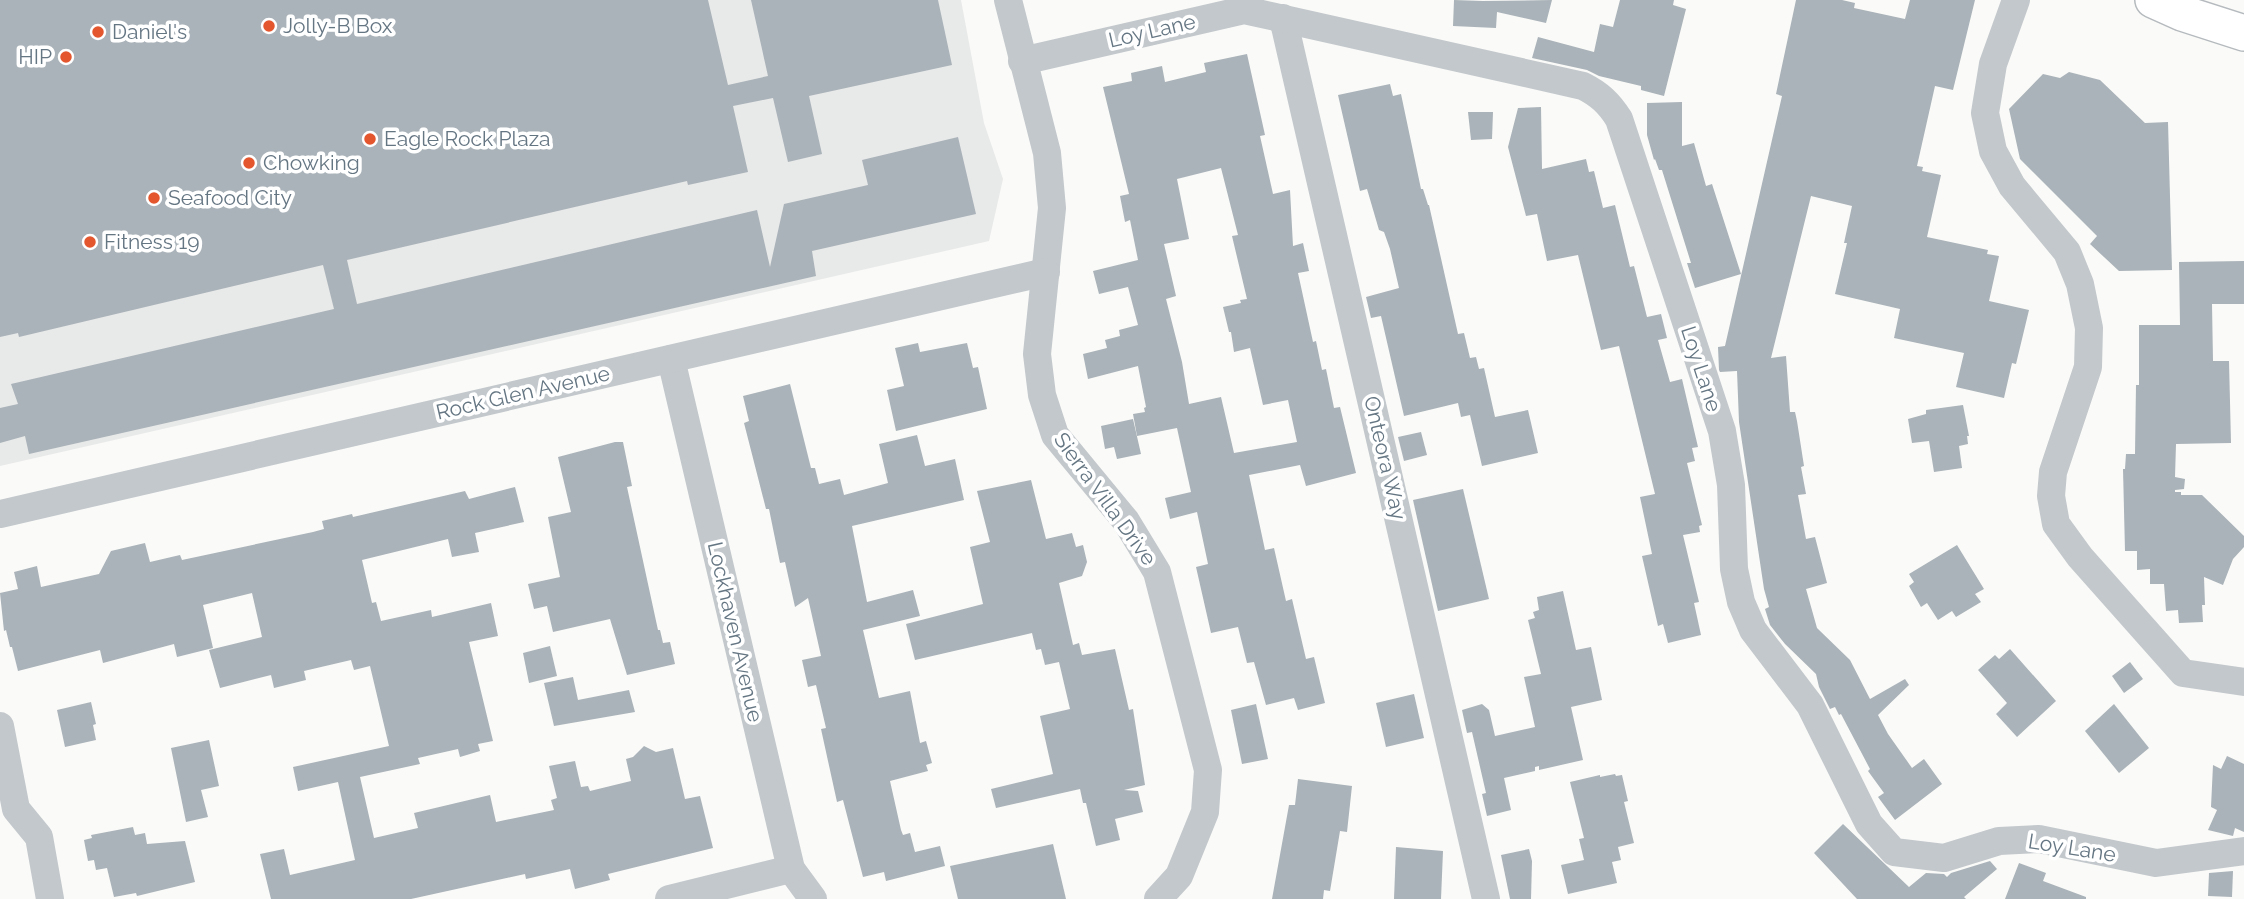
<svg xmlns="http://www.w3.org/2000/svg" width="2244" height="899" viewBox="0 0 2244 899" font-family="Raleway,sans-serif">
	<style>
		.built { fill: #e8e9e9 }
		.building { fill: #aab3b9; fill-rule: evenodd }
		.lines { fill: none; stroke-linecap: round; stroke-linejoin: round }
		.major-casing { stroke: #b5babe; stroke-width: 38 }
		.minor { stroke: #c3c8cc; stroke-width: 28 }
		.major { stroke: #fff; stroke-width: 35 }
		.poi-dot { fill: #e4572e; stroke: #fff; stroke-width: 2.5 }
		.labels { text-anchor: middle; stroke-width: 7; stroke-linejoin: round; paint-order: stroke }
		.poi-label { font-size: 21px; fill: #657683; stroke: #fff; text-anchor: start }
		.street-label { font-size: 21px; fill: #657683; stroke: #fff }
	</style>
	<rect width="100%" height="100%" fill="#fafaf8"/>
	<polygon class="built" points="0,0 961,0 984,123 1003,179 989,241 0,466"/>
	<g class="building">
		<polygon points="0,0 708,0 728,85 768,76 751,0 938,0 952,65 809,96 822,154 788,162 773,98 733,106 748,172 688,185 687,181 347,260 357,304 757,210 770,267 784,204 868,185 862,160 958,137 976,214 812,251 816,276 29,454 25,436 0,443 0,408 18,404 11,384 334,309 323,265 19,337 18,333 0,337"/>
		<polygon points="1454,0 1483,1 1552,0 1546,23 1497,12 1496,28 1453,26"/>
		<polygon points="1620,0 1674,0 1673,5 1686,9 1664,96 1641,90 1641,86 1599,76 1587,70 1532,58 1538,37 1594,52 1600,24 1613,27"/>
		<polygon points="1796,0 1842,0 1855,3 1854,8 1905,19 1910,0 1975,0 1953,90 1935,86 1917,166 1923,167 1922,171 1941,175 1927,237 1988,250 1987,254 1999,256 1989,301 2029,310 2016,364 2012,363 2004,398 1956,387 1964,353 1894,338 1900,309 1835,294 1847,243 1844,243 1852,206 1811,196 1771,358 1786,356 1790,412 1795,412 1797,421 1804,466 1801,467 1806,494 1798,495 1806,539 1815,537 1827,583 1806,589 1817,628 1850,660 1870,699 1905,679 1909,685 1878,715 1888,734 1912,768 1924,759 1942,784 1895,820 1878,797 1884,793 1868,771 1870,769 1841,714 1839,715 1835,707 1830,709 1819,687 1816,674 1785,644 1770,625 1765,609 1769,607 1764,589 1739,422 1737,371 1720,372 1719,370 1718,347 1725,346 1782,96 1776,94"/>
		<path d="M1247,54L1265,135L1260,136L1273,194L1290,190L1293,246L1303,243L1309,271L1298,273L1313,342L1316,341L1322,370L1326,369L1334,408L1340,407L1356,473L1306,486L1300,465L1249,475L1265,550L1274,548L1286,601L1292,599L1306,659L1314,657L1325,703L1298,710L1294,698L1266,705L1254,662L1247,663L1238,627L1211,633L1196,567L1208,564L1197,512L1170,519L1165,498L1191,492L1177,428L1137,436L1133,414L1145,412L1144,408L1146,407L1138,366L1088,379L1083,354L1107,348L1105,340L1120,336L1119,330L1138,325L1128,287L1099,294L1093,271L1138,260L1130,220L1125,222L1120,196L1129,194L1103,87L1132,81L1131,73L1162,66L1165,82L1206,72L1204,63ZM1221,168L1238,235L1232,236L1247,299L1240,300L1241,303L1223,307L1229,332H1231L1234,352L1250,348L1263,405L1288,400L1297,442L1234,453L1221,397L1189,404L1182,362L1166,299L1176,296L1164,244L1189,239L1177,179Z"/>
		<polygon points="2069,72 2100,80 2145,123 2168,122 2172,270 2119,271 2090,244 2097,236 2020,159 2009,109 2043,74 2060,78"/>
		<polygon points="1390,84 1393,96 1401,94 1421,189 1423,189 1428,205 1429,205 1458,334 1464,333 1470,358 1476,357 1479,369 1484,368 1495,417 1528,410 1538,453 1482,466 1470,415 1461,417 1458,403 1404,416 1381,316 1371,318 1366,297 1399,288 1390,249 1384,232 1379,230 1367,189 1360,191 1338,95"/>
		<polygon points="1682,102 1682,146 1694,143 1706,186 1712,184 1741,274 1695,288 1687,263 1691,263 1662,170 1659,170 1655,159 1654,160 1647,135 1647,103"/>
		<polygon points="1541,107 1542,169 1586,159 1589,172 1594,171 1603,208 1615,205 1630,267 1634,266 1647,317 1661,314 1667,338 1658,340 1670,382 1682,379 1698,447 1692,448 1695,461 1687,463 1702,525 1699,526 1700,532 1683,535 1699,602 1694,603 1701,635 1668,643 1663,624 1658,626 1642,556 1652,554 1640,497 1655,494 1619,346 1601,350 1578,255 1547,261 1537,214 1526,216 1508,147 1518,108"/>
		<polygon points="1468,112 1493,112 1492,139 1471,140"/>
		<polygon points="2244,261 2244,304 2212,304 2213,361 2229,361 2231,443 2176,444 2175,477 2185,479 2184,489 2175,490 2175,492 2181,492 2181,495 2202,495 2244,536 2244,547 2233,559 2223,585 2204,577 2205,605 2202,605 2203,622 2179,623 2178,610 2166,611 2164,584 2150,584 2150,569 2137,570 2137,551 2125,551 2123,469 2125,469 2126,454 2135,454 2136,385 2139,385 2139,325 2180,325 2179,262"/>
		<polygon points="918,343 920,352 967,343 973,368 978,367 987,409 896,431 887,390 904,386 895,348"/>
		<polygon points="790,384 811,468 815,468 819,484 840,479 844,495 888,483 879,444 917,435 925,466 955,459 964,500 852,526 867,602 913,590 920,616 863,630 879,698 910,691 920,743 926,741 932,763 926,765 928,771 890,781 901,830 903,835 910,833 915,852 940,846 945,866 886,881 884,872 863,877 843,800 837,802 821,729 826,728 816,685 808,687 802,660 821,656 808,598 795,607 785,562 780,563 769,509 766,509 744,423 749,421 743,396"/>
		<polygon points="1963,405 1969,436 1967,436 1968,444 1959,446 1962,468 1934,472 1929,441 1912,443 1908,419 1926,414 1926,410"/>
		<polygon points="1133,419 1141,454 1117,459 1114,447 1105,449 1101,426"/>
		<polygon points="1421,432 1427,455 1404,461 1398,437"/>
		<polygon points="615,442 623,442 632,486 627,487 658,630 660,630 663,643 670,642 675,664 627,675 610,619 553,632 547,606 534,609 528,584 560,577 548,517 571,512 558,457"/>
		<polygon points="1031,480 1046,539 1072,533 1076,547 1083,545 1087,562 1082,576 1059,583 1073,645 1079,643 1082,655 1115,649 1129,710 1133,709 1145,785 1124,790 1138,791 1143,812 1115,819 1120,840 1096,846 1086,803 1083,803 1080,789 996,808 991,789 1053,774 1040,716 1070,709 1059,662 1045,665 1041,649 1036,650 1032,633 915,660 906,624 983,604 970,547 990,542 977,491"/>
		<polygon points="515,487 524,522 475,533 479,552 452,557 448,539 362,560 372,603 376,602 381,621 431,610 432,617 491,603 498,636 469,642 493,741 478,744 480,751 460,757 458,749 418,758 420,764 360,777 374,838 418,828 414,813 490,795 496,822 554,810 551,800 557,798 549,766 575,761 581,787 588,786 590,791 631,781 626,759 633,757 644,746 656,752 673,748 685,799 700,796 713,848 608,874 610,880 575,889 570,869 526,879 525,874 411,899 271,899 260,854 284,849 290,875 355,860 338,782 298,791 293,767 389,746 370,666 354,670 351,660 304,671 306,680 274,688 271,675 220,688 209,650 262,637 252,593 203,605 213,648 177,657 174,644 103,663 100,650 18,671 12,647 10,647 6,630 4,631 0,593 18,589 14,572 37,566 41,587 99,574 111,551 145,543 150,562 180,555 182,560 313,532 324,529 322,521 352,514 353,517 465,491 469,499"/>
		<polygon points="1463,489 1489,599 1438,611 1413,500"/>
		<polygon points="1957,545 1984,589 1975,594 1981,602 1956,617 1952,611 1938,620 1927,603 1921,607 1909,586 1914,582 1909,574"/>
		<polygon points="1563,591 1576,650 1591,647 1602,700 1571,707 1583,760 1539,770 1539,766 1535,767 1535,771 1504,778 1511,810 1487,816 1482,794 1486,793 1472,732 1467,733 1462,710 1482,704 1489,710 1495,736 1535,727 1524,677 1541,674 1528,620 1535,618 1533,612 1539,610 1537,597"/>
		<polygon points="550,646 557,676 529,683 523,653"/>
		<polygon points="2010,649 2056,701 2017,737 1996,714 2007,703 1978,670 1995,655 1999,659"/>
		<polygon points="2130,662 2143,679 2124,693 2112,676"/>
		<polygon points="573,677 578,700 629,690 635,712 554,726 544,683"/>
		<polygon points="1414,694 1424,738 1386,747 1376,703"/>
		<polygon points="91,702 96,724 93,725 96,740 65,747 57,710"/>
		<polygon points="1256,704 1268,759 1242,764 1231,710"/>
		<polygon points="2114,704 2149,748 2119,773 2085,731"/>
		<polygon points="209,740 219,786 201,790 208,817 186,822 171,748"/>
		<polygon points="2227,756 2244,764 2244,832 2235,828 2233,836 2208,830 2217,810 2211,807 2213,765 2221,769"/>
		<polygon points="1615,774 1616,776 1622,775 1628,801 1624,802 1634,843 1618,847 1621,860 1612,862 1617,883 1568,894 1561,865 1584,860 1579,839 1584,838 1570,782 1600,775 1600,777"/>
		<polygon points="1298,779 1352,786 1347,832 1340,831 1330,891 1324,890 1323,899 1272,899 1289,805 1295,805"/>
		<polygon points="1843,824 1909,887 1926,873 1944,874 1947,877 1951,873 1990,861 1997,869 1964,897 1966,899 1857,899 1814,853"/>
		<polygon points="133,827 135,835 145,833 147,844 185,841 195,882 137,896 136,893 114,897 107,868 96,870 94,860 88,861 84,840 92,838 91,835"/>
		<polygon points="1053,844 1066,899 958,899 950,866"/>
		<polygon points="1396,847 1443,851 1441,899 1394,899"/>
		<polygon points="1529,849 1532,861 1531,899 1510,899 1501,855"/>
		<polygon points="2019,863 2046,873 2043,881 2086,897 2086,899 2005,899"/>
		<polygon points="2233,871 2232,897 2208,896 2209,873"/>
	</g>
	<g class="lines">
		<g class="major-casing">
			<polyline id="major" points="2153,0 2182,13 2244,33"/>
		</g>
		<g class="minor">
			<polyline points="1008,0 1047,153 1052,208 1037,354 1042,395 1055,435 1126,521 1157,572 1208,770 1205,812 1179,876 1158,899"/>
			<polyline points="2016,0 1993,64 1985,113 1993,151 2012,186 2067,252 2080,284 2089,328 2088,367 2053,472 2051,496 2056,524 2080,557 2183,673 2244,682"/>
			<polyline points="1283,18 1486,899"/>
			<path d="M1022,61L1244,10L1583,86C1599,94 1609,103 1619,119L1722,431L1731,485L1734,569L1741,602L1753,630L1810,705L1869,824L1894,852L1944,858L1999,841L2039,839L2156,863L2244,851"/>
			<polyline points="671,359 791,869 813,899"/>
			<polyline points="0,514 1046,272"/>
			<polyline points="0,726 16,809 39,837 50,899"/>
			<polyline points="669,899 791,869"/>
		</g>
		<use href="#major" class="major"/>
	</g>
	<g class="poi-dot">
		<circle cx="269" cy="26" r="7"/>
		<circle cx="98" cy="32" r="7"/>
		<circle cx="66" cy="57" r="7"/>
		<circle cx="370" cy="139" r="7"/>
		<circle cx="249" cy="163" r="7"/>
		<circle cx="154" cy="198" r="7"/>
		<circle cx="90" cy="242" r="7"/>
	</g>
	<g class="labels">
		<g class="poi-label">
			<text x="283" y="33">Jolly-B Box</text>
			<text x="112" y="39">Daniel's</text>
			<text x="52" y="64" text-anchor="end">HIP</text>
			<text x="384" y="146">Eagle Rock Plaza</text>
			<text x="263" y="170">Chowking</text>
			<text x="168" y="205">Seafood City</text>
			<text x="104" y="249">Fitness 19</text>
		</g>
		<g class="street-label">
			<text transform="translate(1152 31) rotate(-13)" y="7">Loy Lane</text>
			<text transform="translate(1701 369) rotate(72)" y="7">Loy Lane</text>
			<text transform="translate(523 393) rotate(-13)" y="7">Rock Glen Avenue</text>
			<text transform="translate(1385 458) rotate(77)" y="7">Onteora Way</text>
			<text transform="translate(1105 499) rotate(54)" y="7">Sierra Villa Drive</text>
			<text transform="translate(735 632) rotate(77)" y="7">Lockhaven Avenue</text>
			<text transform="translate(2072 848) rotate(9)" y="7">Loy Lane</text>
		</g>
	</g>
</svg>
